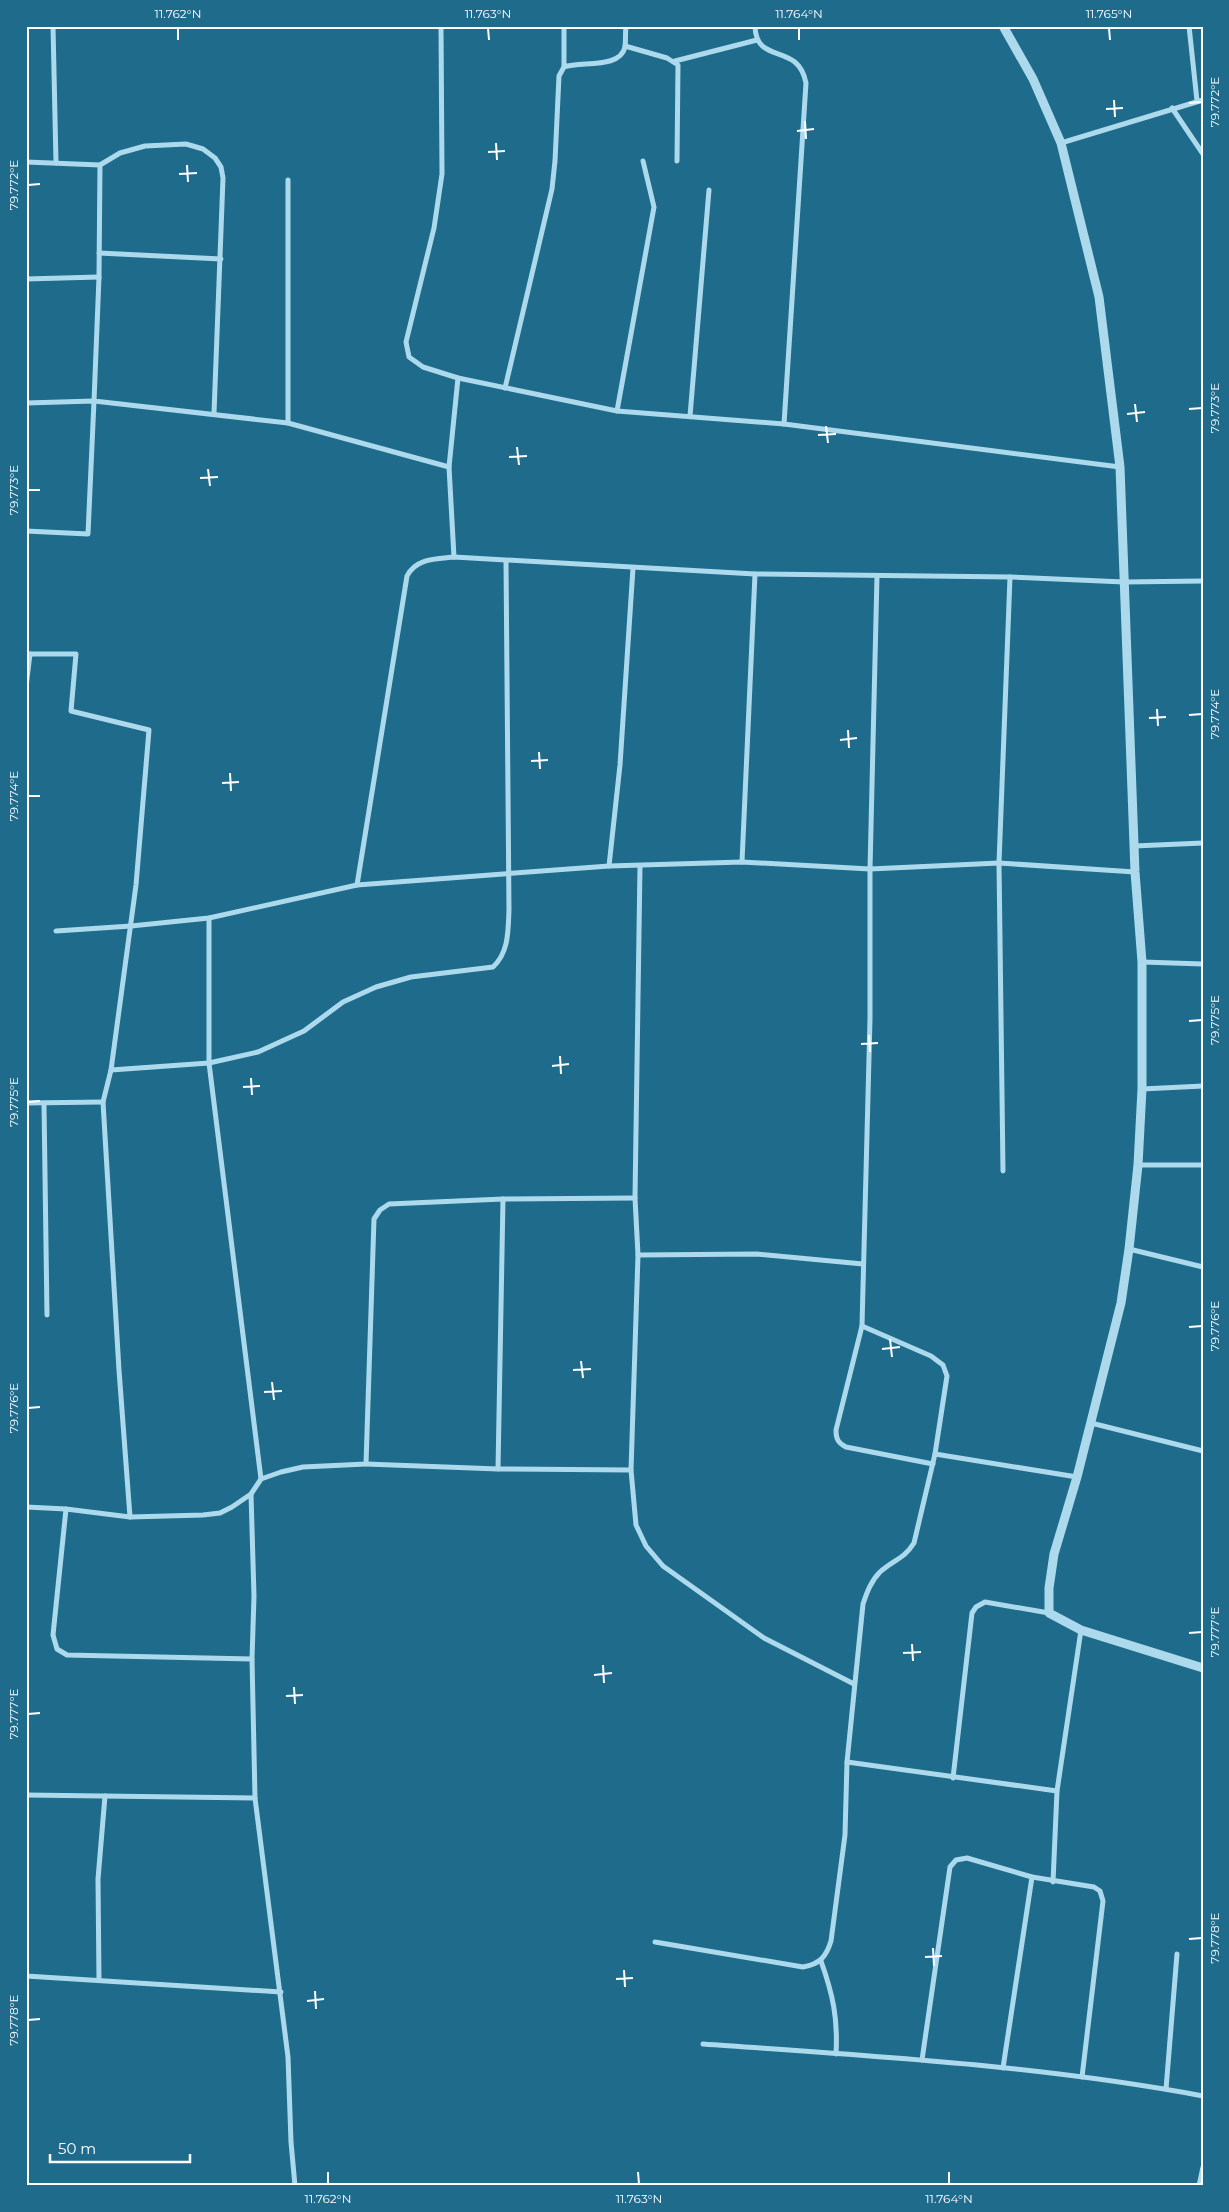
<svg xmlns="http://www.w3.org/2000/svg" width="1229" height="2212" viewBox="0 0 1229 2212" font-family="Montserrat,sans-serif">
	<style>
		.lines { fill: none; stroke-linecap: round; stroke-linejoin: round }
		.minor { stroke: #acdaec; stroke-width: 5 }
		.tertiary { stroke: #acdaec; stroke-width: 9 }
		.ticks { fill: none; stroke: #fff; stroke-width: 2 }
		.neatline { fill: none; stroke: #fff; stroke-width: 2 }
		.ticks-label { font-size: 12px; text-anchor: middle; fill: #fff }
	</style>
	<rect width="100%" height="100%" fill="#1f6b8c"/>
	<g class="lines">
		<g class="minor">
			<polyline points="53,26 56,163"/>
			<polyline points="441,26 442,174 434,228 406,342 409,357 423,367 458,378 617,411 784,424 1120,467"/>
			<path d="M755,26C756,66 798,41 806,83L784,424"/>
			<polyline points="1189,26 1197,101"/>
			<polyline points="625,46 667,58 678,65 677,161"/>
			<polyline points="675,61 757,40"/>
			<polyline points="564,67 564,26"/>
			<polyline points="1172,108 1203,154"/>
			<polyline points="1061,143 1203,100"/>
			<polyline points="26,162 100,165 120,153 145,146 186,144 203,149 215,158 221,167 223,178 214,413"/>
			<polyline points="100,165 99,277 94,401 288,423 449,467"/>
			<polyline points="99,253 221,259"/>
			<polyline points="26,279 99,277"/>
			<path d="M505,388L552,189L555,161L559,76L564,67C582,61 620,69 625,47C626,40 625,33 626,26"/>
			<polyline points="26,403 94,401 88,534 26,531"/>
			<polyline points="617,411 654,207 643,161"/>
			<polyline points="690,416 709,190"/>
			<polyline points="288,423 288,180"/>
			<polyline points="454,557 449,467 458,378"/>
			<path d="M877,576L870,869V1019L862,1326L836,1430C836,1439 838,1443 846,1447L933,1464"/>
			<path d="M26,654H76L71,711L149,730L136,885L111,1070L209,1063L258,1052L304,1031L343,1002L376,987L411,977L493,967C509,952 508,931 509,910L506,561"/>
			<polyline points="26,687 30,654"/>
			<polyline points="1134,846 1203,843"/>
			<polyline points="742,862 755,574"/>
			<polyline points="609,866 620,765 633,568"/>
			<polyline points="640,866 635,1198 638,1255 631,1470 636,1525 646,1546 663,1566 764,1638 854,1684"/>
			<path d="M357,885L407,576C416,558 436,559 454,557L755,574L1010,577L1124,582L1203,581"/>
			<polyline points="209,918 209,1063 261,1479"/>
			<polyline points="56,931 131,926 209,918 357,885 609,866 742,862 870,869 999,863 1135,872"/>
			<polyline points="1142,962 1203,964"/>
			<polyline points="111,1070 103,1102 119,1370 130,1517"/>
			<polyline points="1142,1089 1203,1086"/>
			<polyline points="26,1103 103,1102"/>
			<polyline points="44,1104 47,1315"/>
			<polyline points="1138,1165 1203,1165"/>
			<polyline points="1003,1171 999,863 1010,577"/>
			<polyline points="1129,1249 1203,1267"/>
			<polyline points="638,1255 757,1254 863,1264"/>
			<polyline points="862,1326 931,1356 943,1365 947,1376 935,1454 1077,1477"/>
			<polyline points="1091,1423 1203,1451"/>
			<polyline points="366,1464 498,1469 631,1470"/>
			<polyline points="498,1469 503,1199"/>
			<polyline points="251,1494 254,1596 252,1659 255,1798 288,2057 291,2142 295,2186"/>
			<polyline points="26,1507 66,1509 130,1517 203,1515 220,1513 232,1507 251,1494 261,1479 281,1472 303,1467 366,1464 374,1219 380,1210 389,1204 503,1199 635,1198"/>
			<polyline points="66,1509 53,1635 57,1649 67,1655 252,1659"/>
			<path d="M847,1762L863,1604C867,1592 871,1581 880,1572C893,1560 904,1559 914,1543L935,1454"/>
			<polyline points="953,1778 972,1613 976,1607 985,1602 1049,1613"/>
			<polyline points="1057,1791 1081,1630"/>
			<polyline points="26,1795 255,1798"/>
			<path d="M655,1942L803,1967C820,1964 826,1957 831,1941L845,1835L847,1762L1057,1791L1053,1882"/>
			<path d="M821,1961C833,1995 838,2018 836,2054"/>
			<polyline points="26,1976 281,1992"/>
			<polyline points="99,1980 98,1879 105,1796"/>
			<path d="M703,2044C870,2056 1038,2065 1203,2096"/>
			<polyline points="922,2060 950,1867 956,1860 967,1858 1032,1877 1094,1887 1100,1891 1103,1901 1082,2077"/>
			<polyline points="1003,2068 1032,1877"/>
			<polyline points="1166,2089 1177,1954"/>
			<polyline points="1199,2186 1203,2167"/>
		</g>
		<polyline class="tertiary" points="1003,26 1033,79 1061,143 1099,297 1120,467 1135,872 1142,962 1142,1089 1138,1165 1129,1249 1121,1303 1077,1477 1054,1554 1049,1588 1049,1613 1081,1630 1203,1668"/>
	</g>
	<path class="ticks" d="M178,28V40M488,28L489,40M799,28V40M1109,28L1110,40M1114,100L1115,117M1189,103L1202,102M1106,109L1123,108M805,121L806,139M797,131L814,129M496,143L497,160M488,152L505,151M187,165L188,182M179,174L197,173M28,185L40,184M1135,404L1137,422M1189,409L1202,408M1127,414L1145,412M826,426L828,443M818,435L836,434M517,447L519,465M509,457L527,456M208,469L210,486M200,478L218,477M28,490H40M1157,709L1158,726M1189,715L1202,714M1149,718L1166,717M848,730L849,748M840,740L857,738M539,752L540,769M531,761L548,760M230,773L231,791M222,783L239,782M28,796H40M1189,1021L1202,1020M869,1035L870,1052M861,1044L878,1043M560,1056L561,1074M552,1066L569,1064M251,1078L252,1095M243,1087L260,1086M28,1102L40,1101M1189,1327L1202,1326M890,1339L892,1357M882,1349L900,1347M581,1361L583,1378M573,1370L591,1369M272,1382L274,1400M264,1392L282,1391M28,1408L40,1407M1189,1633L1202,1632M912,1644L913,1661M903,1653L921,1652M603,1665L604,1683M594,1675L612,1673M294,1687L295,1704M286,1696L303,1695M28,1714L40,1713M1189,1939L1202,1938M933,1948L934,1966M925,1957L942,1956M624,1970L625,1987M616,1979L633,1978M315,1991L316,2009M307,2001L324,1999M28,2020L40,2019M328,2172V2184M638,2172L639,2184M949,2172V2184"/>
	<rect width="1229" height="2212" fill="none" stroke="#1f6b8c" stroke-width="55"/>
	<path d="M50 2154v8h140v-8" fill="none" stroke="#ffffff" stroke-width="2.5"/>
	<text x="58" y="2154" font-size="15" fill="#ffffff" stroke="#1f6b8c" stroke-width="4" paint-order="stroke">50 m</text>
	<rect x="28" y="28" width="1174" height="2156" class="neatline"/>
	<g class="ticks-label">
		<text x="178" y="18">11.762°N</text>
		<text x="488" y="18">11.763°N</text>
		<text x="799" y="18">11.764°N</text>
		<text x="1109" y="18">11.765°N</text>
		<text transform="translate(1215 102) rotate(-90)" y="4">79.772°E</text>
		<text transform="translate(14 185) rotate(-90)" y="4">79.772°E</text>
		<text transform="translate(1215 408) rotate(-90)" y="4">79.773°E</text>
		<text transform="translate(14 490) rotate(-90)" y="4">79.773°E</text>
		<text transform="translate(1215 714) rotate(-90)" y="4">79.774°E</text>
		<text transform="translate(14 796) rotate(-90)" y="4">79.774°E</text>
		<text transform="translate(1215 1020) rotate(-90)" y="4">79.775°E</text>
		<text transform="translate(14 1102) rotate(-90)" y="4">79.775°E</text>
		<text transform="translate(1215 1326) rotate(-90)" y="4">79.776°E</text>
		<text transform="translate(14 1408) rotate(-90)" y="4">79.776°E</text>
		<text transform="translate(1215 1632) rotate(-90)" y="4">79.777°E</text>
		<text transform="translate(14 1714) rotate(-90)" y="4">79.777°E</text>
		<text transform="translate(1215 1938) rotate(-90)" y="4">79.778°E</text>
		<text transform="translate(14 2020) rotate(-90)" y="4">79.778°E</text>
		<text x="328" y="2203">11.762°N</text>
		<text x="639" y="2203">11.763°N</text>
		<text x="949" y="2203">11.764°N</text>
	</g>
</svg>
